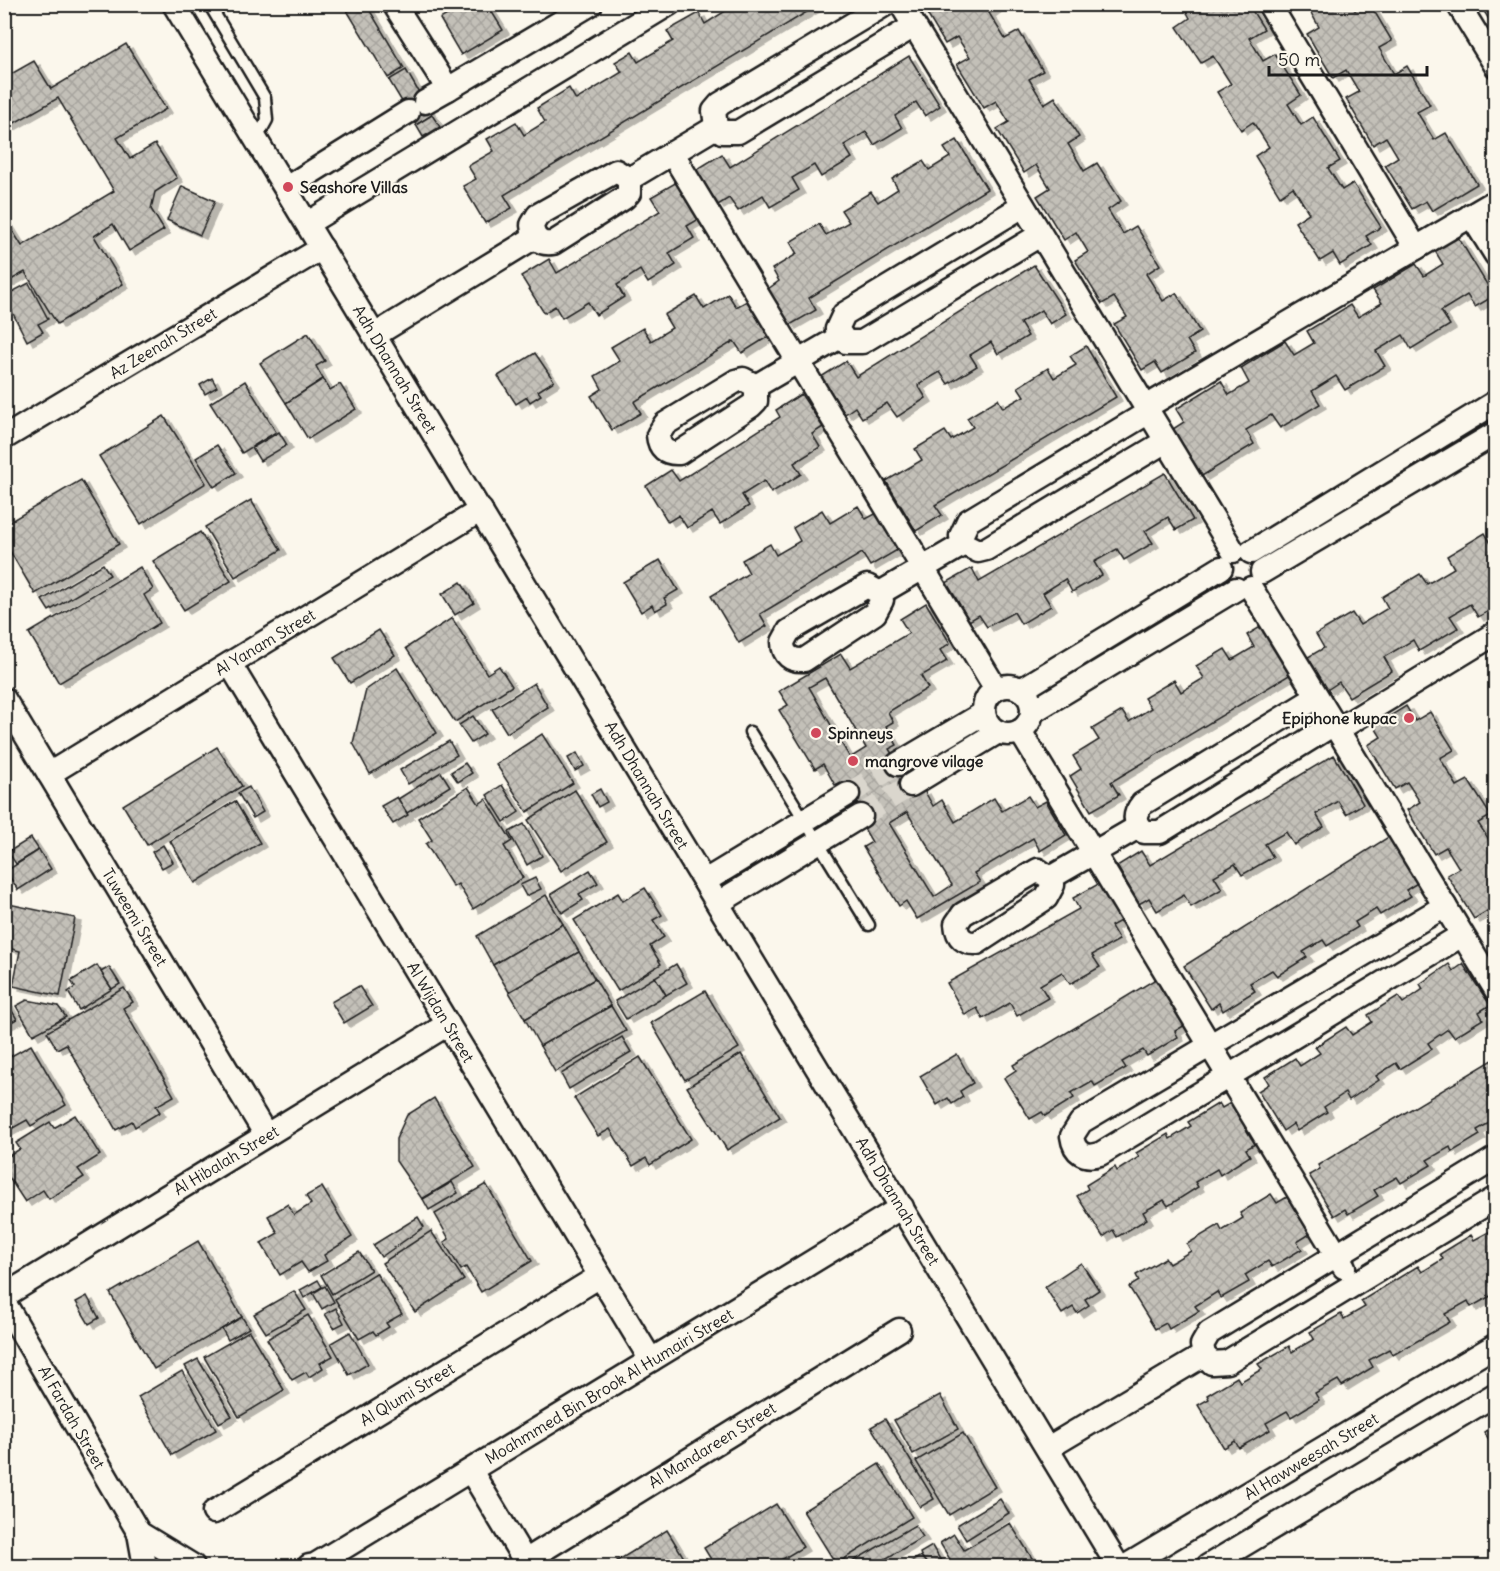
<svg xmlns="http://www.w3.org/2000/svg" width="1500" height="1571" viewBox="0 0 1500 1571" font-family="Delius,sans-serif">
	<style>
		.building { fill: url(#building-cross-hatch); stroke: #1c1c1c; stroke-width: 1.5; fill-rule: evenodd; filter: url(#shadow) }
		.lines { fill: none; stroke-linecap: round; stroke-linejoin: round }
		.minor-tunnel { stroke: #dad6cd; stroke-width: 22; stroke-dasharray: 22 11; stroke-linecap: butt }
		.service-casing { stroke: #1c1c1c; stroke-width: 15 }
		.minor-casing { stroke: #1c1c1c; stroke-width: 27 }
		.service { stroke: #fbf7ec; stroke-width: 10 }
		.minor { stroke: #fbf7ec; stroke-width: 22 }
		.poi-dot { fill: #d1495b; stroke: #fbf7ec; stroke-width: 2 }
		.labels { text-anchor: middle; stroke-width: 4.5; stroke-linejoin: round; paint-order: stroke }
		.poi-label { font-size: 16px; font-weight: bold; fill: #1c1c1c; stroke: #fbf7ec; text-anchor: start }
		.street-label { font-size: 16px; fill: #1c1c1c; stroke: #fbf7ec }
	</style>
	<defs>
		<pattern id="building-cross-hatch" width="8" height="8" patternUnits="userSpaceOnUse" patternTransform="scale(1.5)"><rect width="8" height="8" fill="#c3c0b8"/><path d="M0 0l8 8M0 8l8-8" fill="none" stroke="#a7a49e"/></pattern>
		<filter id="shadow"><feDropShadow dx="6" dy="4" stdDeviation="0" flood-color="#0004"/></filter>
	</defs>
	<rect width="100%" height="100%" fill="#fbf7ec"/>
	<filter id="ink" filterUnits="userSpaceOnUse"><feTurbulence type="fractalNoise" baseFrequency=".0167" numOctaves="2"/><feDisplacementMap in="SourceGraphic" scale="12" xChannelSelector="R" yChannelSelector="G"/><feConvolveMatrix kernelMatrix="1 2 1 2 8 2 1 2 1" color-interpolation-filters="sRGB"/></filter>
	<g filter="url(#ink)">
		<g class="building">
			<polygon points="343,4 366,4 404,68 388,78"/>
			<polygon points="443,4 487,4 503,30 461,55 440,19 449,14"/>
			<polygon points="724,4 820,4 504,195 512,208 485,223 463,186 476,179 468,166 494,151 487,139 516,122 524,135 545,122 537,108 569,88 576,100 622,72 615,62 632,52 638,62 673,41 667,31 699,13 705,24 727,10"/>
			<polygon points="921,4 1001,4 989,13 1005,39 1019,31 1043,71 1029,79 1044,104 1055,97 1079,137 1068,144 1084,171 1097,163 1121,201 1108,210 1123,234 1136,226 1160,265 1146,274 1163,301 1176,293 1200,332 1187,340 1195,353 1162,373 1155,362 1142,370 1114,324 1127,317 1114,297 1102,304 1075,260 1088,252 1076,232 1064,240 1037,196 1050,188 1036,165 1024,173 997,129 1009,122 996,101 984,108 957,64 970,57 957,37 945,44"/>
			<polygon points="1182,4 1248,4 1264,29 1249,38 1263,61 1275,54 1301,95 1288,104 1301,125 1313,117 1340,161 1328,168 1342,190 1353,183 1381,227 1366,236 1372,245 1340,265 1333,253 1320,261 1295,222 1309,213 1293,187 1280,196 1255,156 1269,147 1253,122 1241,130 1217,92 1231,84 1213,56 1201,63 1177,27 1190,18"/>
			<polygon points="1306,4 1352,4 1355,10 1363,4 1370,4 1392,41 1379,48 1394,74 1407,66 1430,105 1417,112 1434,140 1446,133 1477,184 1432,211 1426,201 1412,209 1385,165 1398,157 1386,137 1373,145 1346,99 1359,92 1346,70 1333,78 1307,34 1319,27"/>
			<polygon points="1487,4 1496,4 1496,31 1482,8"/>
			<polygon points="126,44 166,109 117,138 130,159 155,144 177,178 155,192 151,209 164,230 129,251 113,224 94,236 123,284 57,324 25,272 4,284 4,217 22,246 114,191 58,98 4,129 4,78 34,61 51,89"/>
			<polygon points="909,56 940,106 925,116 916,102 895,116 902,128 874,145 866,132 844,145 852,158 821,177 814,165 792,178 799,190 770,207 763,195 738,211 729,198 718,205 696,170 722,154 730,167"/>
			<polygon points="406,70 432,115 416,125 389,80"/>
			<polygon points="432,115 440,127 423,137 416,125"/>
			<polygon points="957,140 987,189 809,298 816,310 790,325 768,289 779,281 772,269 797,254 790,242 819,224 826,235 849,222 841,210 871,192 878,202 898,189 892,179 923,161 929,170 950,157 944,148"/>
			<polygon points="677,182 699,219 687,226 694,238 669,253 676,265 648,283 640,270 617,285 624,297 596,315 588,302 562,318 555,306 544,313 521,276 549,259 557,273 660,211 651,197"/>
			<polygon points="182,186 215,201 200,235 167,220"/>
			<polygon points="1458,237 1494,296 1475,307 1467,295 1441,311 1450,325 1411,349 1403,335 1376,351 1385,366 1345,390 1336,376 1312,391 1320,404 1280,428 1271,415 1246,430 1254,444 1202,476 1173,429 1184,422 1176,409 1221,381 1229,395 1249,383 1241,368 1285,341 1294,355 1314,343 1307,331 1350,305 1358,317 1382,303 1373,290 1416,264 1424,276 1443,264 1435,251"/>
			<polygon points="1034,265 1066,314 1050,324 1041,310 1020,323 1028,336 998,354 991,342 970,355 977,366 948,384 940,372 918,385 926,398 897,417 887,403 862,418 855,407 845,414 821,377 846,361 856,377"/>
			<polygon points="29,283 48,319 38,324 43,332 27,341 4,296"/>
			<polygon points="728,294 736,307 747,301 769,336 742,353 734,341 634,402 641,413 612,430 591,396 602,389 595,376 620,361 611,347 643,328 651,341 672,328 664,315 696,296 704,309"/>
			<polygon points="308,333 325,361 316,366 323,379 286,403 260,363"/>
			<polygon points="1086,346 1116,397 935,505 942,515 916,531 886,481 922,460 915,449 945,431 951,440 973,427 967,418 998,399 1003,408 1024,396 1018,387 1048,368 1054,378 1076,365 1070,356"/>
			<polygon points="535,353 554,381 538,391 541,395 530,402 527,397 516,404 498,376"/>
			<polygon points="212,378 217,387 205,394 200,385"/>
			<polygon points="323,379 330,390 340,384 356,409 308,439 286,403"/>
			<polygon points="245,381 276,432 242,453 210,403"/>
			<polygon points="801,394 823,427 812,434 820,447 794,463 801,474 771,493 764,481 742,495 749,506 720,524 712,512 687,528 679,515 668,522 646,486 671,470 679,481 780,417 776,410"/>
			<polygon points="164,416 206,483 141,524 99,456"/>
			<polygon points="279,432 287,445 260,461 252,448"/>
			<polygon points="217,445 236,473 214,487 196,458"/>
			<polygon points="1165,473 1193,520 1176,530 1168,517 1145,531 1153,543 1124,560 1117,549 1094,562 1102,575 1072,592 1065,579 1043,593 1051,606 1021,624 1014,612 987,627 979,615 969,621 946,583 972,568 979,582"/>
			<polygon points="81,480 119,544 35,594 4,541 4,525"/>
			<polygon points="251,500 281,550 235,577 205,527"/>
			<polygon points="858,506 866,519 877,513 899,549 870,566 862,553 760,614 767,626 739,643 711,596 749,573 742,560 770,544 776,555 800,541 793,528 822,510 830,523"/>
			<polygon points="200,532 231,581 184,610 153,561"/>
			<polygon points="1485,533 1492,545 1496,542 1496,607 1478,617 1470,604 1450,616 1458,628 1419,651 1413,640 1384,657 1392,671 1349,697 1339,682 1327,690 1308,657 1324,648 1316,634 1352,613 1360,625 1388,608 1382,597 1420,574 1427,584 1454,568 1447,556"/>
			<polygon points="660,560 678,590 664,598 667,604 655,611 652,605 641,612 623,582"/>
			<polygon points="103,564 110,575 49,611 42,600"/>
			<polygon points="140,567 153,589 144,595 160,623 59,683 29,633"/>
			<polygon points="461,582 474,603 455,615 442,594"/>
			<path d="M926,603L950,643L940,650L947,661L921,676L928,688L888,712L893,722L886,726L897,745L889,749L911,785L917,795L924,790L933,806L942,800L955,822L994,798L1002,811L1028,796L1035,807L1046,801L1066,835L1040,851L1033,838L974,873L980,882L917,919L906,901L899,906L863,847L872,842L863,827L867,825L841,782L835,785L823,764L815,769L779,710L788,705L779,691L841,654L850,668L909,633L900,619ZM825,678L866,748L850,758L809,687ZM907,812L952,885L934,897L889,823Z"/>
			<polygon points="452,618 487,674 499,666 512,686 455,722 406,648"/>
			<polygon points="1262,626 1291,674 1111,782 1119,795 1091,811 1070,776 1081,769 1073,756 1099,740 1092,729 1122,711 1129,722 1151,708 1144,698 1174,680 1181,692 1204,678 1196,666 1225,649 1232,660 1254,647 1247,635"/>
			<polygon points="379,630 395,655 350,683 334,658"/>
			<polygon points="397,668 437,733 370,774 353,743 366,690"/>
			<polygon points="534,683 548,707 507,733 492,709"/>
			<polygon points="1406,706 1415,721 1430,712 1454,750 1440,758 1457,786 1468,780 1491,816 1478,823 1496,850 1496,925 1487,911 1474,919 1447,875 1459,868 1446,847 1434,854 1407,810 1420,802 1407,782 1395,789 1368,745 1381,737 1374,726"/>
			<polygon points="473,716 485,734 471,743 459,725"/>
			<polygon points="542,734 573,783 527,812 496,764"/>
			<polygon points="449,741 457,755 408,784 400,770"/>
			<polygon points="217,747 242,786 147,845 123,805"/>
			<polygon points="577,753 584,766 575,771 568,758"/>
			<polygon points="1334,755 1363,804 1346,814 1338,801 1316,814 1324,827 1294,845 1286,832 1265,844 1273,857 1242,875 1235,864 1214,876 1222,889 1191,907 1184,895 1157,911 1149,898 1139,904 1117,866 1141,851 1150,865"/>
			<polygon points="465,763 472,773 458,782 451,772"/>
			<polygon points="441,772 450,786 407,813 398,799"/>
			<polygon points="502,785 519,812 504,822 487,795"/>
			<polygon points="249,787 263,812 253,818 238,793"/>
			<polygon points="468,787 479,804 486,799 512,841 504,846 523,878 473,909 458,884 453,887 426,844 432,840 418,818"/>
			<polygon points="600,789 607,802 598,807 591,794"/>
			<polygon points="575,790 607,842 561,871 528,820"/>
			<polygon points="397,797 408,815 393,824 381,806"/>
			<polygon points="235,801 260,843 195,883 170,841"/>
			<polygon points="524,824 542,856 527,865 509,832"/>
			<polygon points="1390,836 1419,882 1406,890 1411,896 1380,915 1376,909 1355,922 1358,927 1327,946 1323,940 1303,952 1307,957 1277,976 1272,970 1250,983 1255,991 1223,1011 1219,1003 1211,1009 1184,966"/>
			<polygon points="31,838 39,850 16,864 8,852"/>
			<polygon points="163,845 173,862 162,868 152,852"/>
			<polygon points="39,850 51,869 18,890 6,871"/>
			<polygon points="590,870 598,883 579,894 583,900 562,913 551,894"/>
			<polygon points="535,878 541,889 526,896 520,885"/>
			<polygon points="1102,882 1124,919 1111,926 1119,940 1092,955 1100,967 1070,984 1062,972 1040,985 1048,998 1017,1016 1010,1003 983,1019 977,1008 965,1015 947,983 1079,909 1073,898"/>
			<polygon points="645,888 662,915 653,920 664,937 650,946 661,964 618,991 574,920 618,893 623,901"/>
			<polygon points="546,895 563,924 493,965 477,936"/>
			<polygon points="4,903 75,918 60,996 13,986 20,951 4,947"/>
			<polygon points="563,924 579,952 509,992 493,965"/>
			<polygon points="579,952 595,979 525,1019 509,992"/>
			<polygon points="676,964 687,983 666,995 655,977"/>
			<polygon points="1449,964 1453,971 1463,964 1490,1005 1479,1012 1483,1019 1454,1037 1448,1029 1428,1043 1432,1049 1400,1069 1396,1063 1376,1076 1379,1080 1349,1100 1345,1093 1324,1107 1327,1112 1297,1131 1293,1124 1283,1131 1258,1091 1269,1084 1265,1077 1295,1058 1300,1066 1320,1053 1315,1047 1346,1027 1352,1035 1372,1022 1368,1015 1398,996 1403,1003 1423,989 1420,984"/>
			<polygon points="97,965 112,989 79,1010 68,992 75,987 71,981"/>
			<polygon points="109,967 120,984 112,989 101,972"/>
			<polygon points="655,977 666,995 626,1019 615,1001"/>
			<polygon points="1159,977 1187,1024 1175,1031 1178,1037 1147,1056 1143,1050 1122,1062 1126,1068 1095,1086 1092,1081 1071,1093 1074,1098 1045,1116 1042,1112 1030,1119 1004,1078 1016,1070 1013,1065"/>
			<polygon points="595,979 611,1006 540,1046 525,1019"/>
			<polygon points="359,986 372,1006 344,1023 331,1002"/>
			<polygon points="124,988 133,1002 123,1008 174,1096 156,1106 160,1112 135,1127 132,1121 116,1130 66,1044 57,1049 47,1032"/>
			<polygon points="705,991 739,1048 685,1080 651,1023"/>
			<polygon points="4,998 17,1019 4,1026"/>
			<polygon points="27,1000 58,1006 66,1017 33,1035 16,1006"/>
			<polygon points="611,1006 626,1031 555,1072 540,1046"/>
			<polygon points="622,1037 631,1052 569,1089 561,1074"/>
			<polygon points="31,1045 66,1105 31,1126 27,1120 4,1133 4,1060"/>
			<polygon points="741,1054 780,1117 727,1150 687,1087"/>
			<polygon points="957,1054 973,1083 960,1091 963,1097 952,1104 948,1098 937,1105 920,1076"/>
			<polygon points="640,1057 691,1139 650,1165 646,1158 633,1166 610,1129 598,1136 574,1098"/>
			<polygon points="1496,1058 1496,1119 1477,1130 1480,1135 1452,1152 1450,1147 1427,1160 1431,1165 1401,1183 1397,1177 1374,1190 1378,1196 1348,1214 1345,1209 1334,1216 1309,1175 1320,1169 1318,1165"/>
			<polygon points="434,1098 475,1167 422,1199 396,1161 396,1139 407,1115"/>
			<polygon points="1232,1102 1257,1143 1246,1149 1250,1156 1220,1175 1217,1169 1195,1182 1198,1187 1168,1206 1164,1200 1143,1212 1147,1219 1117,1237 1113,1230 1103,1237 1077,1196 1088,1189 1086,1185 1115,1167 1117,1171 1139,1157 1136,1153 1168,1134 1170,1139 1191,1126 1188,1122 1219,1103 1222,1108"/>
			<polygon points="75,1115 100,1155 78,1169 84,1177 49,1199 43,1190 25,1202 4,1170 4,1159 20,1149 16,1143 50,1122 54,1128"/>
			<polygon points="452,1182 458,1193 429,1210 423,1199"/>
			<polygon points="486,1184 532,1261 481,1292 466,1267 461,1270 444,1242 449,1239 435,1214"/>
			<polygon points="322,1187 352,1237 324,1255 327,1261 308,1272 301,1262 280,1275 261,1243 278,1233 268,1216 288,1204 294,1215 311,1204 306,1196"/>
			<polygon points="1271,1194 1277,1203 1287,1197 1310,1234 1297,1242 1302,1249 1272,1267 1268,1261 1245,1275 1249,1282 1221,1298 1217,1292 1195,1306 1199,1311 1169,1329 1166,1323 1155,1329 1129,1287 1139,1281 1136,1275 1165,1258 1169,1264 1191,1251 1187,1244 1219,1225 1222,1231 1243,1218 1240,1213"/>
			<polygon points="418,1217 424,1227 381,1257 373,1245"/>
			<polygon points="1496,1228 1496,1293 1471,1307 1468,1301 1445,1314 1450,1322 1393,1355 1389,1349 1369,1360 1373,1367 1342,1386 1338,1380 1315,1393 1319,1400 1291,1417 1287,1411 1266,1423 1270,1430 1239,1448 1235,1441 1224,1448 1198,1405 1209,1399 1207,1395 1237,1377 1240,1382 1262,1369 1258,1364 1289,1346 1292,1352 1314,1339 1310,1332 1341,1314 1344,1319 1365,1307 1361,1301 1418,1266 1422,1272 1443,1259 1440,1254 1471,1235 1474,1240"/>
			<polygon points="431,1231 464,1280 415,1312 382,1263"/>
			<polygon points="198,1241 242,1317 154,1369 110,1293"/>
			<polygon points="359,1252 371,1270 332,1294 321,1275"/>
			<polygon points="1081,1263 1099,1290 1085,1299 1089,1305 1077,1313 1073,1307 1062,1314 1045,1287"/>
			<polygon points="376,1273 402,1314 386,1323 389,1327 376,1335 373,1331 359,1339 335,1299"/>
			<polygon points="318,1280 322,1287 304,1298 300,1290"/>
			<polygon points="325,1286 334,1302 322,1309 313,1293"/>
			<polygon points="294,1291 306,1310 266,1333 254,1314"/>
			<polygon points="87,1296 99,1318 89,1324 76,1302"/>
			<polygon points="336,1308 344,1323 334,1328 325,1314"/>
			<polygon points="308,1315 333,1356 320,1363 323,1368 309,1377 306,1372 292,1380 267,1339"/>
			<polygon points="242,1317 249,1328 228,1340 222,1329"/>
			<polygon points="249,1331 284,1390 239,1417 204,1357"/>
			<polygon points="350,1332 368,1364 349,1375 331,1343"/>
			<polygon points="198,1359 232,1416 219,1423 185,1366"/>
			<polygon points="182,1371 216,1430 172,1455 138,1397"/>
			<polygon points="940,1395 958,1429 913,1454 894,1420"/>
			<polygon points="885,1419 934,1499 920,1507 871,1427"/>
			<polygon points="1496,1425 1496,1445 1494,1447 1484,1432"/>
			<polygon points="963,1433 995,1487 949,1515 916,1461"/>
			<polygon points="879,1464 912,1517 836,1564 803,1511"/>
			<polygon points="1000,1499 1009,1513 966,1540 957,1525"/>
			<polygon points="776,1504 803,1547 771,1566 715,1566 704,1548"/>
			<polygon points="1010,1523 1037,1566 954,1566 940,1543 954,1534 964,1550"/>
			<polygon points="915,1525 923,1537 873,1566 845,1566"/>
			<polygon points="667,1530 689,1566 620,1566 617,1561"/>
			<polygon points="932,1546 944,1566 928,1566 921,1556 920,1553"/>
			<polygon points="921,1556 928,1566 904,1566"/>
		</g>
		<g class="lines">
			<g class="minor-tunnel">
				<polyline points="848,794 898,764"/>
				<polyline points="861,816 911,785"/>
			</g>
			<g class="service-casing">
				<g id="service">
					<polyline points="209,4 265,98 267,120 256,140"/>
					<polyline points="4,6 7,4"/>
					<polyline points="750,732 869,925"/>
				</g>
			</g>
			<g class="minor-casing">
				<g id="minor">
					<polyline points="174,4 1118,1566"/>
					<polyline points="394,4 448,89 591,4"/>
					<polyline points="886,4 720,104 714,111 716,127 722,132 738,132 914,26"/>
					<polyline points="901,4 1233,551"/>
					<polyline points="1269,4 1416,248"/>
					<polyline points="1458,4 1496,66"/>
					<polyline points="425,102 448,89"/>
					<polyline points="672,153 996,689"/>
					<path d="M616,171L629,179V193L624,198L553,243C540,245 533,238 532,225L538,215Z"/>
					<polyline points="629,179 716,127"/>
					<polyline points="286,188 408,112"/>
					<polyline points="1023,206 844,314 837,329 846,342 862,342 1040,235"/>
					<polyline points="1471,215 1496,255"/>
					<polyline points="308,223 669,4"/>
					<polyline points="375,335 535,237"/>
					<path d="M743,379L756,386V401L751,406L679,453C666,454 659,448 658,435L665,424L736,381Z"/>
					<polyline points="756,386 840,337"/>
					<polyline points="1146,407 1496,201"/>
					<polyline points="1149,412 968,521 961,536 964,544 978,551 986,549 1166,441"/>
					<polyline points="4,438 322,248"/>
					<polyline points="1251,552 1496,402"/>
					<polyline points="1262,572 1496,433"/>
					<path d="M867,586L880,593L882,600L875,613L804,660C791,661 783,655 783,642L789,631Z"/>
					<polyline points="1251,588 1496,990"/>
					<polyline points="880,593 964,544"/>
					<polyline points="230,664 651,1360"/>
					<circle cx="1008" cy="710" r="24"/>
					<polyline points="1021,690 1221,568"/>
					<path d="M1317,697L1142,804C1133,815 1134,823 1144,832H1160L1334,724"/>
					<polyline points="4,699 266,1135"/>
					<polyline points="1032,712 1236,589"/>
					<polyline points="1337,730 1496,633"/>
					<polyline points="1020,731 1344,1267"/>
					<polyline points="898,764 984,713"/>
					<polyline points="49,774 481,510"/>
					<polyline points="911,785 998,732"/>
					<path d="M1038,870L1050,878L1053,885L1046,898L977,943C965,944 957,938 956,924L963,914Z"/>
					<polyline points="1050,878 1138,827"/>
					<polyline points="705,881 848,794"/>
					<polyline points="718,903 861,816"/>
					<path d="M1445,906L1081,1122L1072,1136C1074,1152 1084,1159 1100,1154L1462,935"/>
					<polyline points="1496,1158 1209,1333 1202,1345 1204,1355 1212,1363 1227,1362 1496,1198"/>
					<polyline points="4,1296 448,1024"/>
					<polyline points="4,1302 139,1533 145,1566"/>
					<polyline points="1048,1448 1204,1355"/>
					<polyline points="471,1471 528,1566"/>
					<polyline points="214,1512 600,1276"/>
					<polyline points="139,1533 193,1566"/>
					<polyline points="525,1561 899,1330"/>
					<polyline points="309,1566 315,1565 902,1207"/>
					<polyline points="1126,1566 1496,1345"/>
					<polyline points="1208,1566 1496,1394"/>
				</g>
			</g>
			<use href="#service" class="service"/>
			<use href="#minor" class="minor"/>
		</g>
	</g>
	<g class="poi-dot">
		<circle cx="288" cy="187" r="6"/>
		<circle cx="1409" cy="718" r="6"/>
		<circle cx="816" cy="733" r="6"/>
		<circle cx="853" cy="761" r="6"/>
	</g>
	<g class="labels">
		<g class="poi-label">
			<text x="300" y="193">Seashore Villas</text>
			<text x="1397" y="724" text-anchor="end">Epiphone kupac</text>
			<text x="828" y="739">Spinneys</text>
			<text x="865" y="767">mangrove vilage</text>
		</g>
		<g class="street-label">
			<text transform="translate(163 343) rotate(-31)" y="6">Az Zeenah Street</text>
			<text transform="translate(395 369) rotate(59)" y="6">Adh Dhannah Street</text>
			<text transform="translate(265 642) rotate(-31)" y="6">Al Yanam Street</text>
			<text transform="translate(647 785) rotate(59)" y="6">Adh Dhannah Street</text>
			<text transform="translate(135 917) rotate(59)" y="6">Tuweemi Street</text>
			<text transform="translate(441 1012) rotate(59)" y="6">Al Wijdan Street</text>
			<text transform="translate(226 1160) rotate(-31)" y="6">Al Hibalah Street</text>
			<text transform="translate(898 1201) rotate(59)" y="6">Adh Dhannah Street</text>
			<text transform="translate(609 1386) rotate(-31)" y="6">Moahmmed Bin Brook Al Humairi Street</text>
			<text transform="translate(407 1394) rotate(-31)" y="6">Al Qlumi Street</text>
			<text transform="translate(72 1417) rotate(60)" y="6">Al Fardah Street</text>
			<text transform="translate(712 1445) rotate(-32)" y="6">Al Mandareen Street</text>
			<text transform="translate(1311 1456) rotate(-31)" y="6">Al Hawweesah Street</text>
		</g>
	</g>
	<rect width="1500" height="1571" fill="none" stroke="#fbf7ec" stroke-width="24"/>
	<rect x="12" y="12" width="1476" height="1547" fill="none" stroke="#1c1c1c" stroke-width="2" filter="url(#ink)"/>
	<path d="M1269 66v9h158v-9" fill="none" stroke="#1c1c1c" stroke-width="3"/>
	<text x="1278" y="66" font-size="18" fill="#1c1c1c" stroke="#fbf7ec" stroke-width="4.5" paint-order="stroke">50 m</text>
</svg>
